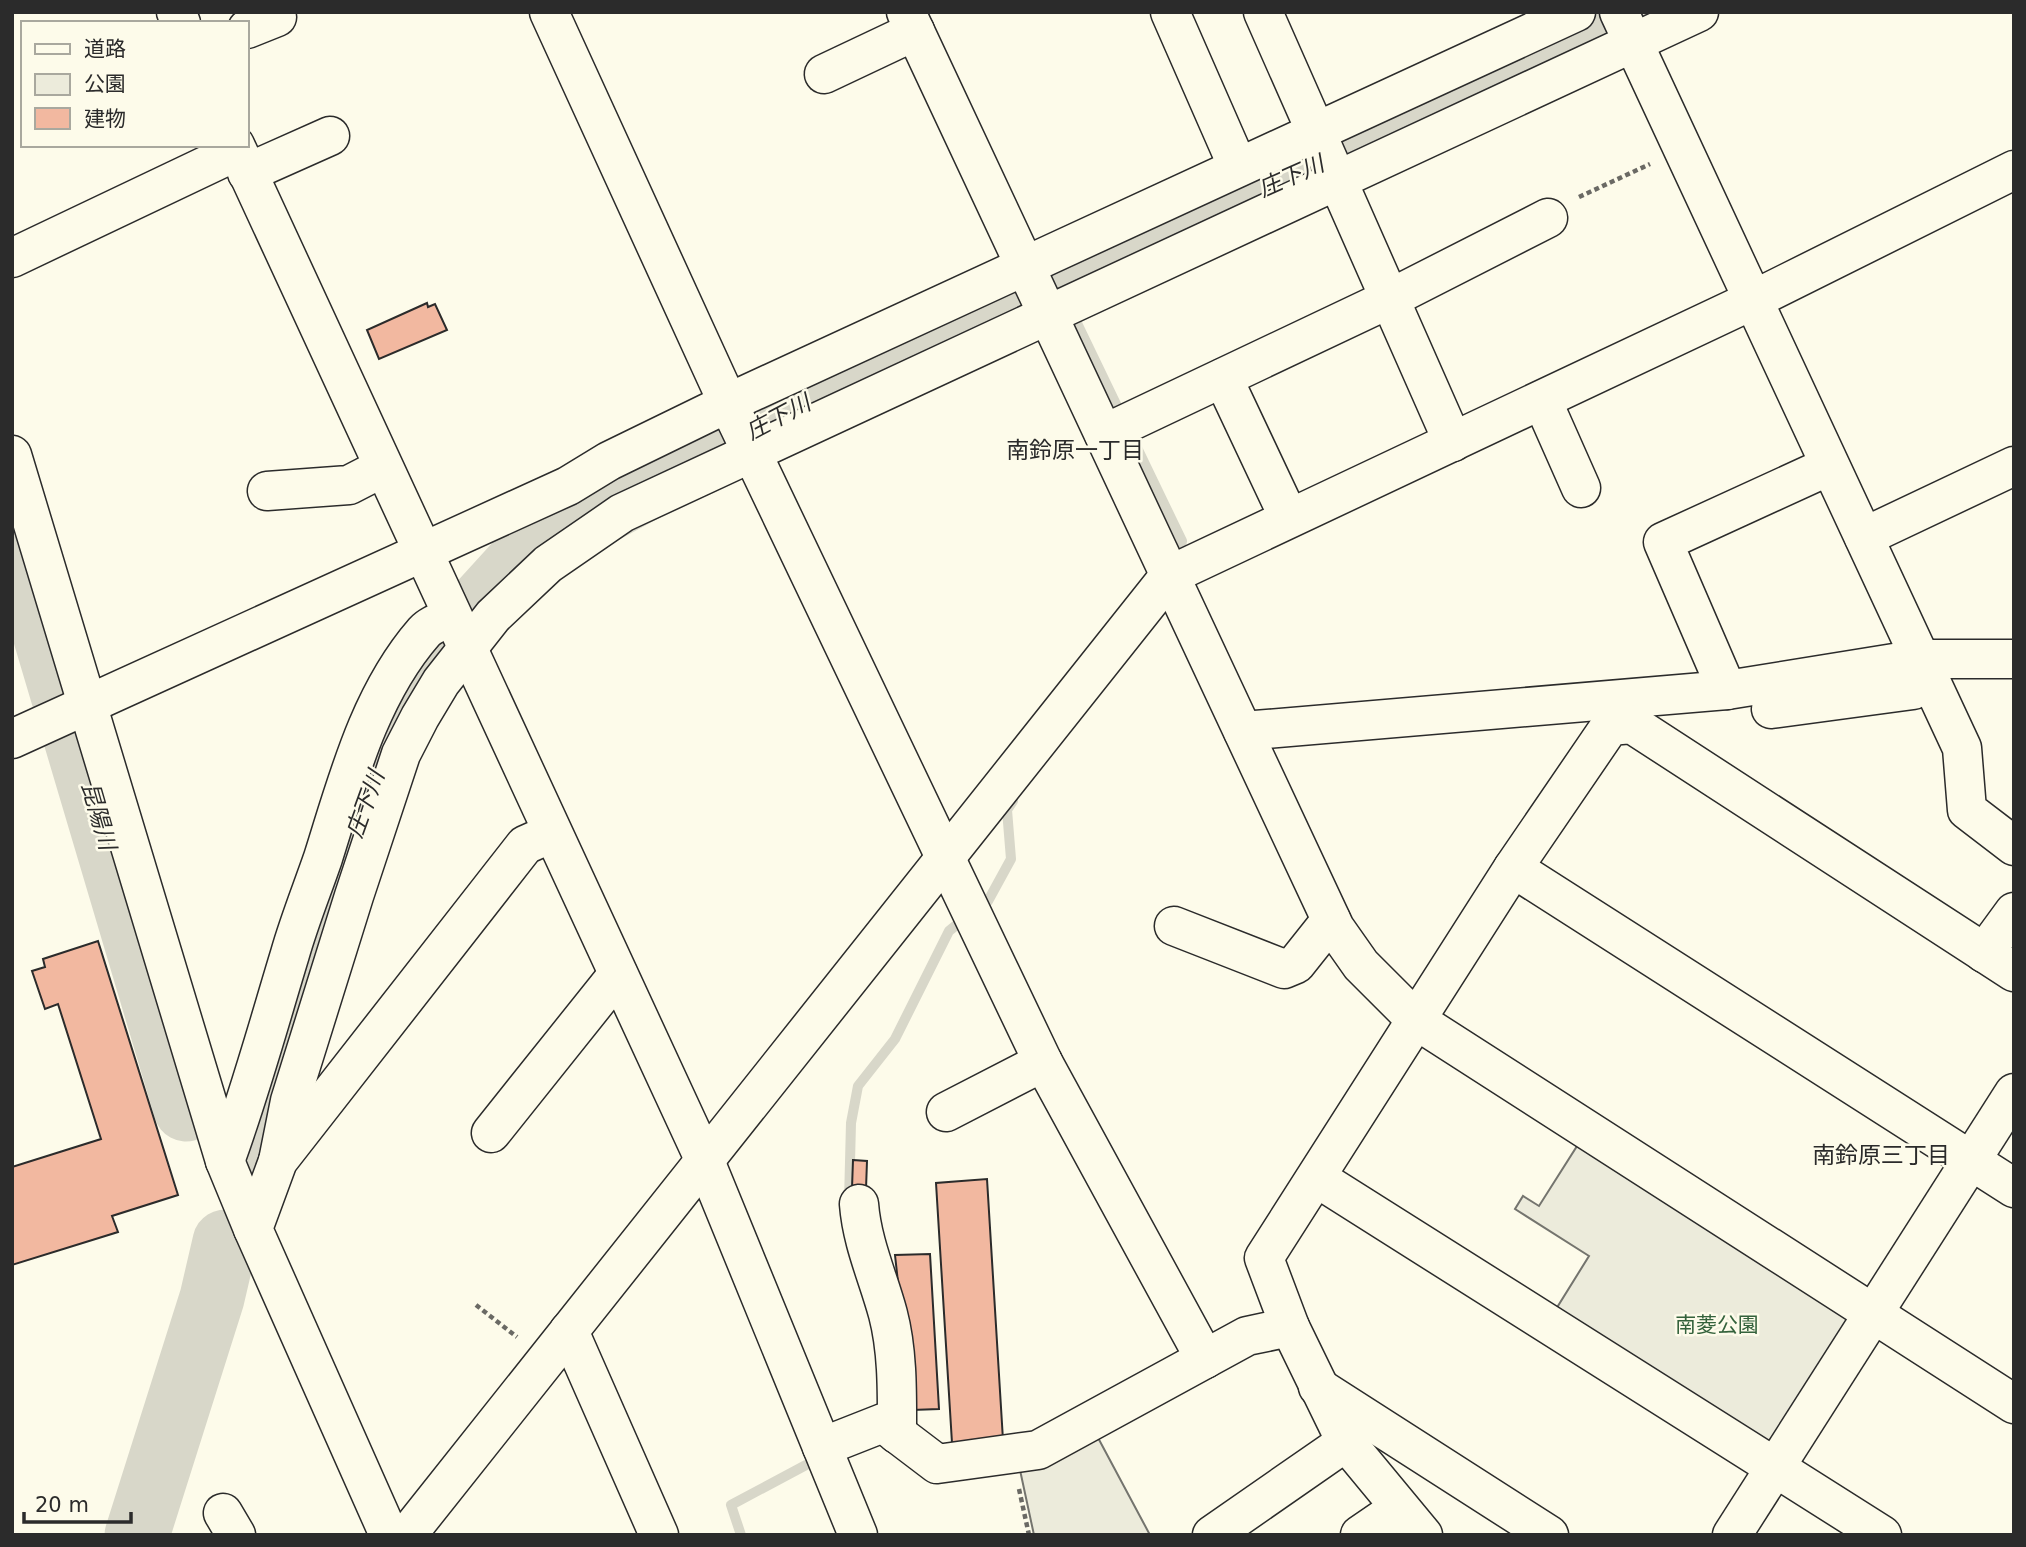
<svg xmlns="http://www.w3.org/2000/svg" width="2026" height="1547" viewBox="0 0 2026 1547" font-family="'DejaVu Sans','Noto Sans JP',sans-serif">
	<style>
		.green { fill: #ecebdb; stroke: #74746e; stroke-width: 2 }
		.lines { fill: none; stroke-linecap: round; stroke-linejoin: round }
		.stream { stroke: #d8d7c9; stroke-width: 10 }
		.river { stroke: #d8d7c9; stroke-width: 65 }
		.building { fill: #f2b8a0; stroke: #2b2b2b; stroke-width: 2 }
		.minor-casing { stroke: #2b2b2b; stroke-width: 41 }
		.path { stroke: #6a6964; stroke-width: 4.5; stroke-dasharray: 5 3.5; stroke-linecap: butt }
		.minor { stroke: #fdfbea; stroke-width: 38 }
		.labels { text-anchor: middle; stroke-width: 5; stroke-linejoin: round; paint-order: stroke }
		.park-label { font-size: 21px; fill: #34623c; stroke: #fdfbea }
		.water-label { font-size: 23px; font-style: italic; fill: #2b2b2b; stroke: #fdfbea }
		.neighbourhood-label { font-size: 23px; fill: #2b2b2b; stroke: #fdfbea }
	</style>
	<rect width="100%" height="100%" fill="#fdfbea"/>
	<g class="green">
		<polygon points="1579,1143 1848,1315 1849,1331 1774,1444 1553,1314 1589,1256 1515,1209 1523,1196 1539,1206"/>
		<polygon points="1096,1434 1150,1535 1034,1535 1020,1470"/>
	</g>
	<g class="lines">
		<g class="stream">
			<polyline points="1058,279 1066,298"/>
			<polyline points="1074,317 1182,541 1177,560"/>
			<polyline points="978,909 988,901 1011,859 1007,810 1013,801"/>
			<polyline points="849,1201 851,1123 858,1086 895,1039 949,931 965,918"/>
			<polyline points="741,1535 731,1505 806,1465"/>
		</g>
		<g class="river">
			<polyline points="12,523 186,1109"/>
			<polyline points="253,1157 368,788 426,664 528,552 933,333 1391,132 1646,12"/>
			<polyline points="137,1535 212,1298 225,1242"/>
		</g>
	</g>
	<g class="building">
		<polygon points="427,303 428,307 435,304 447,330 379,359 367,330"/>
		<polygon points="98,941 178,1195 112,1216 118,1232 12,1265 12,1167 101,1139 58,1004 45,1009 32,971 45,967 43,959"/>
		<polygon points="853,1160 867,1161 866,1189 852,1188"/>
		<polygon points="987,1179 1003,1440 952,1443 936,1183"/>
		<polygon points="930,1254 939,1409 912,1410 895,1255"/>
	</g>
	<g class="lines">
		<g class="minor-casing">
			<g id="minor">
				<polyline points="176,12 181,23"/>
				<polyline points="549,12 728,403 1043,1062 1205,1359"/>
				<polyline points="906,12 1335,928 1361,965 1416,1020 2014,1404"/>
				<polyline points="1170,12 1238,167"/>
				<polyline points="1263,12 1453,442"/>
				<polyline points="1619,12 1962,748 1967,810 2014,846"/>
				<polyline points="247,29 277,17"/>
				<polyline points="824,74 915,31"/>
				<polyline points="235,145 705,1161 858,1535"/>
				<polyline points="247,173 330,136"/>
				<polyline points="12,258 237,151"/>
				<polyline points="1223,378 1289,518"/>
				<polyline points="1542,400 1581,488"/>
				<polyline points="1104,434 1391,298 1548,218"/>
				<polyline points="12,455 225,1161 253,1229"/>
				<polyline points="267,491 349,485 382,468"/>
				<polyline points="1864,537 2014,466"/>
				<polyline points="1727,690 1663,542 1829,466"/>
				<polyline points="1771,709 1913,690 1929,679"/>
				<polyline points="1243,731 1727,690 1919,659 2014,659"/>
				<polyline points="12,739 568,486 609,461 728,403 1576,12"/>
				<polyline points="1513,868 2014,1188"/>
				<polyline points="1174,926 1284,969 1296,964 1331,920"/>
				<polyline points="1984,953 2014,912"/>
				<polyline points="946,1112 1043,1062"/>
				<polyline points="491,1133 618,974"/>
				<path d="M225,1161C250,1093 269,1023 290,954C299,922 312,890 323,858C347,782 369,695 424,632C430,625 442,621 451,617"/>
				<polyline points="278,1161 290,1101 354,896 401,754 420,717 441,682 493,616 548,564 622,513 1699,12"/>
				<polyline points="1317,1178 1882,1535"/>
				<path d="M859,1204C862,1243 878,1277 888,1314C898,1352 897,1395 897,1434"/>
				<polyline points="1290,1327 1346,1442 1423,1535"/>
				<polyline points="569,1331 659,1535"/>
				<polyline points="1318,1387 1549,1535"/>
				<polyline points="822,1447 883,1423 937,1464 1038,1450 1247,1336 1290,1327 1264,1258 1513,868 1610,726 1632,724 2014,972"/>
				<polyline points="223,1513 236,1535"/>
				<polyline points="389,1535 253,1229 278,1161 525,845 552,833"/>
				<polyline points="407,1535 1170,575 1753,300 2014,170"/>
				<polyline points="1212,1535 1346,1442"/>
				<polyline points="1360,1535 1398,1509"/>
				<polyline points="1732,1535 2014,1093"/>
			</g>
		</g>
		<g class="path">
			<polyline points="1579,197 1650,164"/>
			<polyline points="476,1305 517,1337"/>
			<polyline points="1019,1489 1029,1535"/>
		</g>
		<use href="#minor" class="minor"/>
	</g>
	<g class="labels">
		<g class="park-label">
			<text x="1717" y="1332">南菱公園</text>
		</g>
		<g class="water-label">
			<text transform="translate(1291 176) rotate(-24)" y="8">庄下川</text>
			<text transform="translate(778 417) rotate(-28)" y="8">庄下川</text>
			<text transform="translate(365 804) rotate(-70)" y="8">庄下川</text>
			<text transform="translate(99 816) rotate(74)" y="8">昆陽川</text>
		</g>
		<g class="neighbourhood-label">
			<text x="1075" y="458">南鈴原一丁目</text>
			<text x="1881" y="1163">南鈴原三丁目</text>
		</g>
	</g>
	<rect width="2026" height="1547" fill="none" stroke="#2b2b2b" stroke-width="28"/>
	<rect x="21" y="21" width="228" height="126" fill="#fdfbea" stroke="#a9a89e" stroke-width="2"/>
	<rect x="35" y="44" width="35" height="10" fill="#fdfbea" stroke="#a9a89e" stroke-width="2"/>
	<text x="84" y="56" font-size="21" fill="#2b2b2b">道路</text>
	<rect x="35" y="74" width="35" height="21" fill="#ecebdb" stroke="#a9a89e" stroke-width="2"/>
	<text x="84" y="91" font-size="21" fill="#2b2b2b">公園</text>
	<rect x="35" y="108" width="35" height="21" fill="#f2b8a0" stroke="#a9a89e" stroke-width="2"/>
	<text x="84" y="126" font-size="21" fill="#2b2b2b">建物</text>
	<path d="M24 1512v10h107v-10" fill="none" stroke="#2b2b2b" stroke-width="3.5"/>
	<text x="35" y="1512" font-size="21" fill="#2b2b2b" stroke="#fdfbea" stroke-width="5" paint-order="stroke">20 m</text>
</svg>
